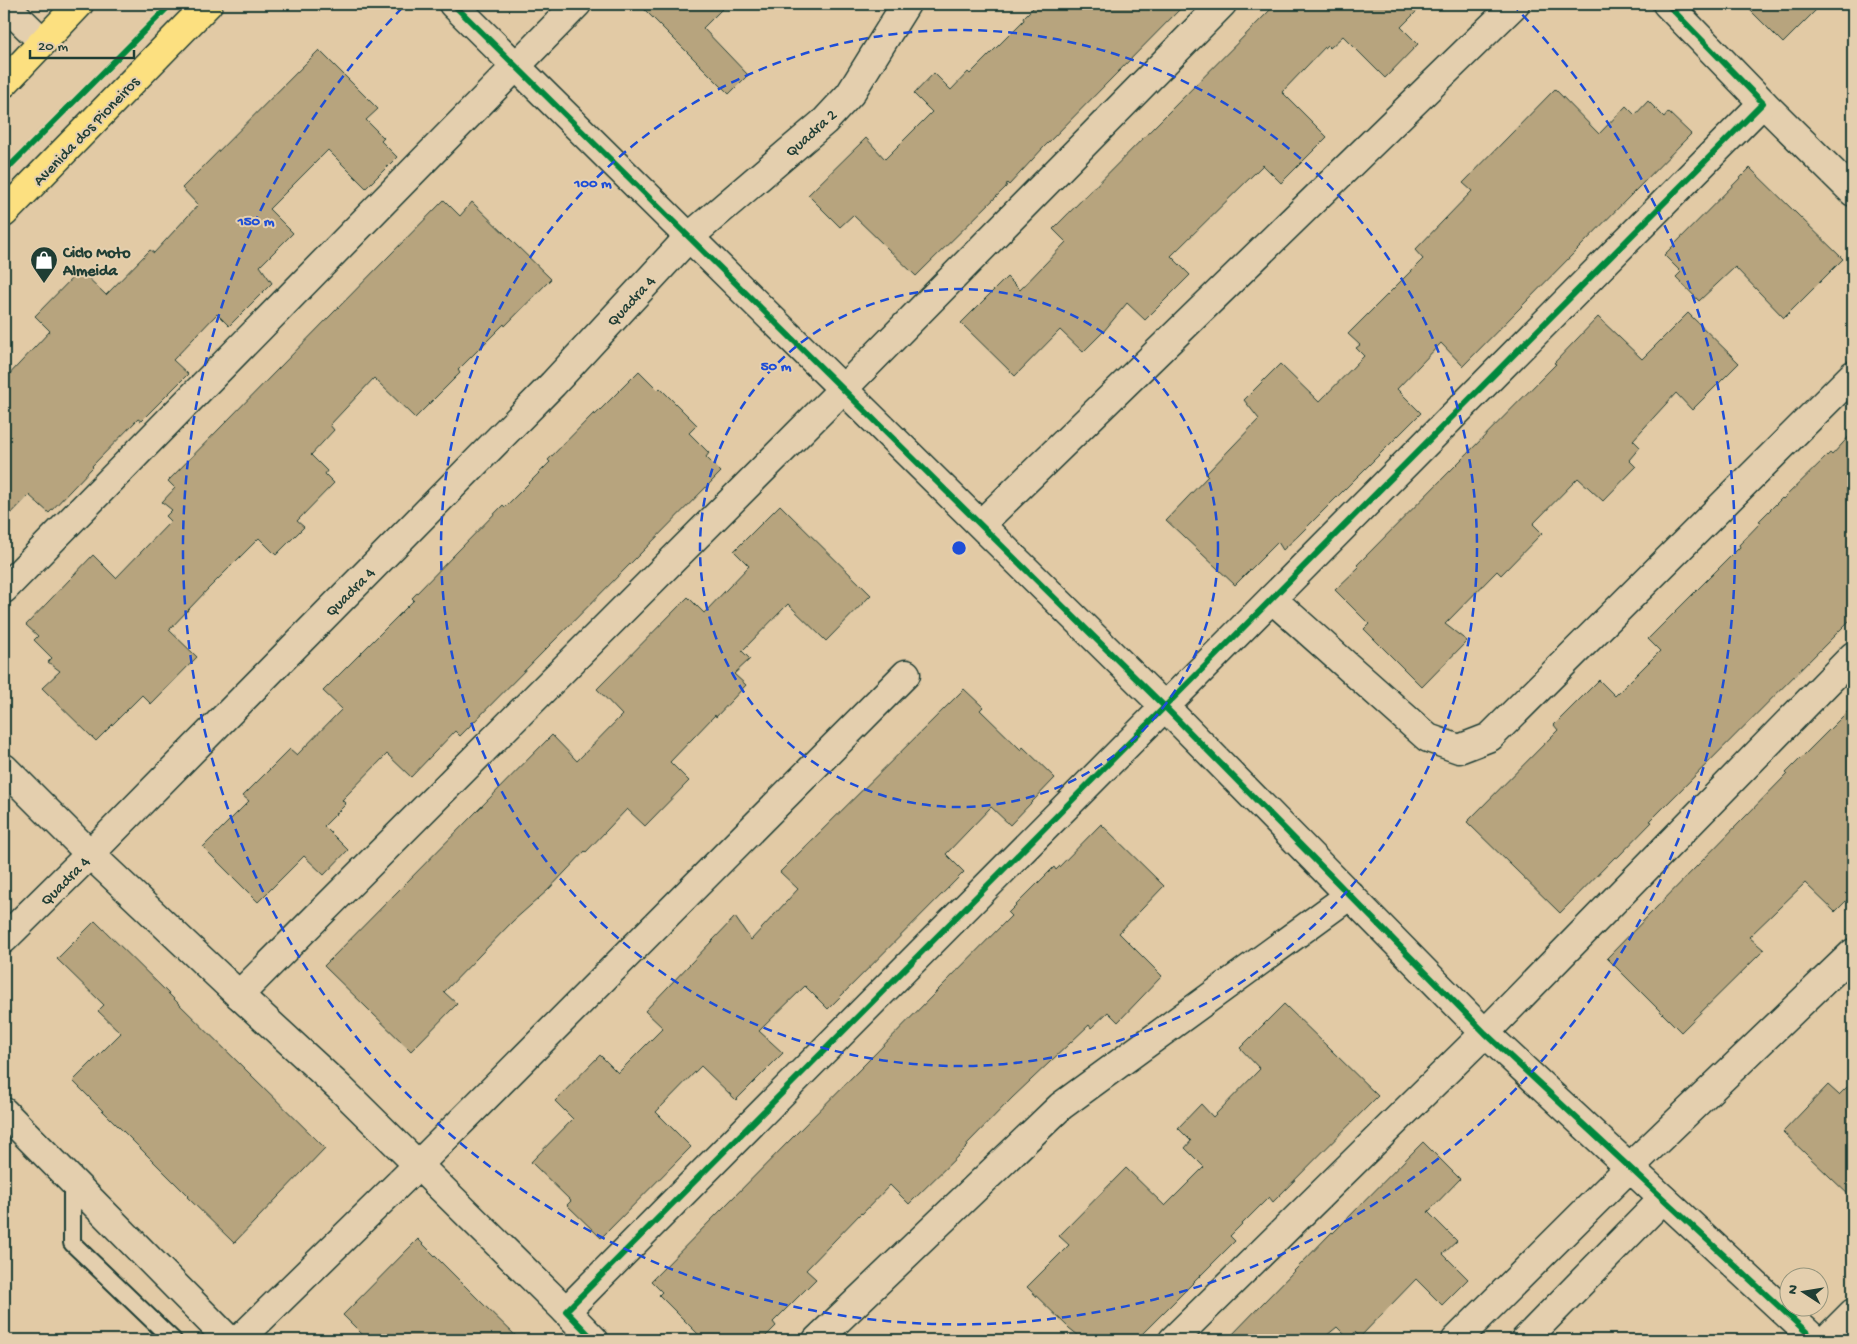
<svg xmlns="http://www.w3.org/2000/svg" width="1857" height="1344" viewBox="0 0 1857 1344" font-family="'Gochi Hand',sans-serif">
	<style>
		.building { fill: #b7a47e; stroke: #1f3d34 }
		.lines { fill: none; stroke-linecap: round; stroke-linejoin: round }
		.lane-casing { stroke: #1f3d34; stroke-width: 20 }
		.street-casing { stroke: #1f3d34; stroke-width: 31 }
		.secondary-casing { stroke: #1f3d34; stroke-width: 31 }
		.primary-casing { stroke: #1f3d34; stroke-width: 31 }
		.lane { stroke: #e4cfae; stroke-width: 16 }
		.street { stroke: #e4cfae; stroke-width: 28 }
		.secondary { stroke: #e4cfae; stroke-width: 28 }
		.primary { stroke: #fce080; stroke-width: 28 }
		.cycleway-casing { stroke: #e4cfae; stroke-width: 9 }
		.cycleway { stroke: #00873e; stroke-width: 6 }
		.ring { fill: none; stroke: #1d4ed8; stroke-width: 2.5; stroke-dasharray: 9 6 }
		.labels { text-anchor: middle; stroke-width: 4; stroke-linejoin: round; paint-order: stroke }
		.street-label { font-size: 16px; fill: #1f3d34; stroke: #e4cfae }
		.poi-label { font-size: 16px; font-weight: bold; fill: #1f3d34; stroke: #e4cfae; text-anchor: start }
		.centre { fill: #1d4ed8; stroke: #e4cfae; stroke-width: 2.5 }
		.ring-label { font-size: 15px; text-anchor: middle; font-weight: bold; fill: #1d4ed8; stroke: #e4cfae; stroke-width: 4; stroke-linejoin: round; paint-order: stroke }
	</style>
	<rect width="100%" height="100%" fill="#e2caa5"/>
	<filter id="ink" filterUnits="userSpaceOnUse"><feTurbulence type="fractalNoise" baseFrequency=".02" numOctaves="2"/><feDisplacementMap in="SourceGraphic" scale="10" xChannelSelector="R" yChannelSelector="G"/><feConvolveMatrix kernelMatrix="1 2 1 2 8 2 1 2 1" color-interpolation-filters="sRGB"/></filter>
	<g filter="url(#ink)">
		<g class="building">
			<polygon points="639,4 727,4 703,28 748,75 729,94"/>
			<polygon points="1037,4 1185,4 1044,147 1009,185 1007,183 1006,187 916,276 853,215 840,227 808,195 866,138 885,159 932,112 914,94 934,73 951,90 968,72 970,74 1024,20 1023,18"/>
			<polygon points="1276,4 1424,4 1401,27 1418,44 1385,78 1343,36 1330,48 1327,45 1282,92 1327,137 1281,183 1263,165 1171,256 1190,275 1145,320 1127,303 1104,331 1083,352 1060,330 1015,376 961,323 1007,277 1020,290 1066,242 1053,229"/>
			<polygon points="1744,4 1822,4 1783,43"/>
			<polygon points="319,50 378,109 366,120 384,138 381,141 397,157 366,188 328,150 269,209 293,233 260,266 272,283 229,326 217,314 173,360 188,374 141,421 138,419 92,466 93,467 49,513 29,495 4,521 4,380 50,331 35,316 80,270 106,295 150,250 154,253 198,205 182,188"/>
			<polygon points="1555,89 1599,134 1626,106 1635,115 1648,101 1664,117 1668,112 1691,134 1463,366 1441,343 1397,389 1421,413 1298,536 1283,550 1278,542 1235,585 1166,520 1208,476 1206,474 1259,419 1244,400 1280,364 1319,402 1364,356 1356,348 1360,345 1348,334 1423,259 1415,250 1472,191 1463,183"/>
			<polygon points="1750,168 1843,259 1784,318 1735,267 1699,301 1676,277 1681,272 1664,255"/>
			<polygon points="444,200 460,216 472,202 551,279 505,326 504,324 458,370 460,373 415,418 374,378 330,425 334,430 311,455 327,471 325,474 334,483 297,521 304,527 276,555 259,538 208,589 169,630 197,657 151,704 142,695 96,741 42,688 60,671 48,662 52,658 34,640 38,636 26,625 93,555 116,578 171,521 166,516 172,510 162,502 175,488 168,481"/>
			<polygon points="1688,313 1739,363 1692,410 1676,393 1633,440 1640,447 1629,460 1636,467 1603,501 1578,478 1533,524 1542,533 1501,575 1497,571 1445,624 1467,641 1422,687 1364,629 1369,624 1335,590 1359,567 1357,565 1556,364 1554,363 1598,317 1642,359"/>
			<polygon points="639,371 658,390 660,388 697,425 689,433 709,453 706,457 721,472 460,736 455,731 411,777 387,754 342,800 346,804 324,826 348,850 324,875 304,856 258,902 203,847 249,801 243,796 290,749 297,755 342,709 323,691 414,600 412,598 503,505 505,507 550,462 548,460 594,413 595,415"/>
			<polygon points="1853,432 1853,617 1650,821 1652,822 1617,858 1615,857 1560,913 1467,822 1558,730 1554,725 1599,680 1615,696 1660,651 1648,639 1740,547 1739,545 1761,522 1759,521 1782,498 1783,499 1830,453 1832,455"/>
			<polygon points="780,505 871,595 826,641 788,604 742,651 750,659 734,674 746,685 716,717 715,715 670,762 689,781 645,826 627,809 586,852 585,851 548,890 513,921 444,992 457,1004 411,1051 324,966 552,735 577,761 622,715 597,689 688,597 704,613 749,566 734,551"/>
			<polygon points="964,689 983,707 980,710 1021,750 1023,747 1055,778 1010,825 991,807 946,854 964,872 828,1009 805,986 759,1031 783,1053 736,1100 701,1066 656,1112 691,1147 601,1238 567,1205 571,1201 531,1162 573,1119 555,1101 600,1055 618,1073 663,1028 645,1011 735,917 751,940 798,889 780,872"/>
			<polygon points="1853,706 1853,894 1835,912 1805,883 1749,937 1764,950 1681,1032 1607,958 1787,774 1786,773"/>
			<polygon points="1101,824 1164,886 1119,933 1162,976 1118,1022 1108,1012 1091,1028 1089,1025 1012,1098 967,1144 968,1146 909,1204 890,1185 862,1214 861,1213 806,1270 816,1279 773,1322 776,1326 762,1340 704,1340 659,1295 662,1292 651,1281 1011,916 1008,913 1054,867 1056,870"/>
			<polygon points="95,921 325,1148 234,1243 187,1197 188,1196 73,1081 121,1033 98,1011 104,1005 57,959"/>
			<polygon points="1284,1004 1378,1096 1273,1202 1269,1197 1230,1236 1235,1241 1136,1340 1084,1340 1069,1328 1027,1287 1069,1245 1059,1236 1126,1168 1165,1206 1204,1167 1185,1148 1191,1141 1178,1128 1201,1104 1213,1117 1260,1069 1240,1048"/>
			<polygon points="1853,1081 1853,1199 1783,1132 1828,1085 1839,1095"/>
			<polygon points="1423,1142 1460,1179 1428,1212 1457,1241 1443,1254 1468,1279 1442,1305 1416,1279 1360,1337 1355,1332 1349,1339 1337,1327 1321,1340 1227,1340 1332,1232 1333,1233"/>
			<polygon points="418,1239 482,1303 520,1340 368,1340 343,1315"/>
		</g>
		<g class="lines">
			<g class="lane-casing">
				<polyline id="lane" points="72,1181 72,1243 173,1340"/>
			</g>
			<g class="street-casing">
				<g id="street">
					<polyline points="4,4 43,42"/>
					<polyline points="453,4 1165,707 1485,1033 1815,1340"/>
					<polyline points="1763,103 1853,192"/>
					<polyline points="981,524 1515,4"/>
					<polyline points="4,589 577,4"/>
					<polyline points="1272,599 1428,738 1459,749 1490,737 1853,375"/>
					<polyline points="4,768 90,854 239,995 844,388 1222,4"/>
					<polyline points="4,939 90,854 553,384 688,238 825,121 850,94 906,4"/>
					<polyline points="239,995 340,1088 566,1311"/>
					<polyline points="4,1112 229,1340"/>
					<polyline points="239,1340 418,1165 906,674"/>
					<polyline points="594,1340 566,1311 1763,103 1667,4"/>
					<polyline points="817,1340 1061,1106 1350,895"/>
					<polyline points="1173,1340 1485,1033 1853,656"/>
					<polyline points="1456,1340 1629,1168 1853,953"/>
					<polyline points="1525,1340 1663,1199"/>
				</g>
			</g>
			<g class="secondary-casing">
				<polyline id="secondary" points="1826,1340 1853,1313"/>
			</g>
			<g class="primary-casing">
				<g id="primary">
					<polyline points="4,83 79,4"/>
					<polyline points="4,213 208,4"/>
				</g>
			</g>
			<use href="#lane" class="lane"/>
			<use href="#street" class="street"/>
			<use href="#secondary" class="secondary"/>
			<use href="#primary" class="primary"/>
			<g class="cycleway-casing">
				<g id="cycleway">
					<polyline points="453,4 1165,707 1485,1033 1815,1340"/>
					<polyline points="4,172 171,4"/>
					<polyline points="594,1340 566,1311 1763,103 1667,4"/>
				</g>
			</g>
			<use href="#cycleway" class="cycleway"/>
		</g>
	</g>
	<g class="ring">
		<circle cx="959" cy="548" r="259"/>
		<circle cx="959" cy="548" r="518"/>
		<path d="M1512 4A776 776 0 1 1 406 4"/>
	</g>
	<defs>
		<g id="shop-pin" transform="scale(1.4375)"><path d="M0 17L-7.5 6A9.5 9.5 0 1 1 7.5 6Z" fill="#1f3d34" stroke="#e4cfae"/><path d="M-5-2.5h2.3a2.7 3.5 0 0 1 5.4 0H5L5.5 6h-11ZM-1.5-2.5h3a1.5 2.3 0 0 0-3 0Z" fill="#fff"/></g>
	</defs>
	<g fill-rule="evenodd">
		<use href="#shop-pin" x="44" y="260"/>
	</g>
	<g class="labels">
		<g class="street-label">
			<text transform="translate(85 130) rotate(-46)" y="6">Avenida dos Pioneiros</text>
			<text transform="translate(810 132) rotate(-42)" y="6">Quadra 2</text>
			<text transform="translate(630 300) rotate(-47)" y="6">Quadra 4</text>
			<text transform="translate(349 591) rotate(-45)" y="6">Quadra 4</text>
			<text transform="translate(64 880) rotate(-45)" y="6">Quadra 4</text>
		</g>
		<g class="poi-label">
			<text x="63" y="257">Ciclo Moto<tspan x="63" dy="18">Almeida</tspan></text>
		</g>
	</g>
	<circle cx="959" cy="548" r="8" class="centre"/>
	<g class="ring-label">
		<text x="593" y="187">100 m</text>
		<text x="256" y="225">150 m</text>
		<text x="776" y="370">50 m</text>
	</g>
	<rect width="1857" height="1344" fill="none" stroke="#e4cfae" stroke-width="20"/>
	<rect x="10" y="10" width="1837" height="1324" fill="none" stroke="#1f3d34" stroke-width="2" filter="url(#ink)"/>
	<g transform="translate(1804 1292) rotate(282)"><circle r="24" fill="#e4cfae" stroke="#95957d"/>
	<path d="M0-4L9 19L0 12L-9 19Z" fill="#1f3d34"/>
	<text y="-8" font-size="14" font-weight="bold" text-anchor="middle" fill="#1f3d34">N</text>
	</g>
	<path d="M30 50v8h104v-8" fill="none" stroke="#1f3d34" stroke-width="2.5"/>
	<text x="38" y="50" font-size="15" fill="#1f3d34" stroke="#e4cfae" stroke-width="4" paint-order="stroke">20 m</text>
</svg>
